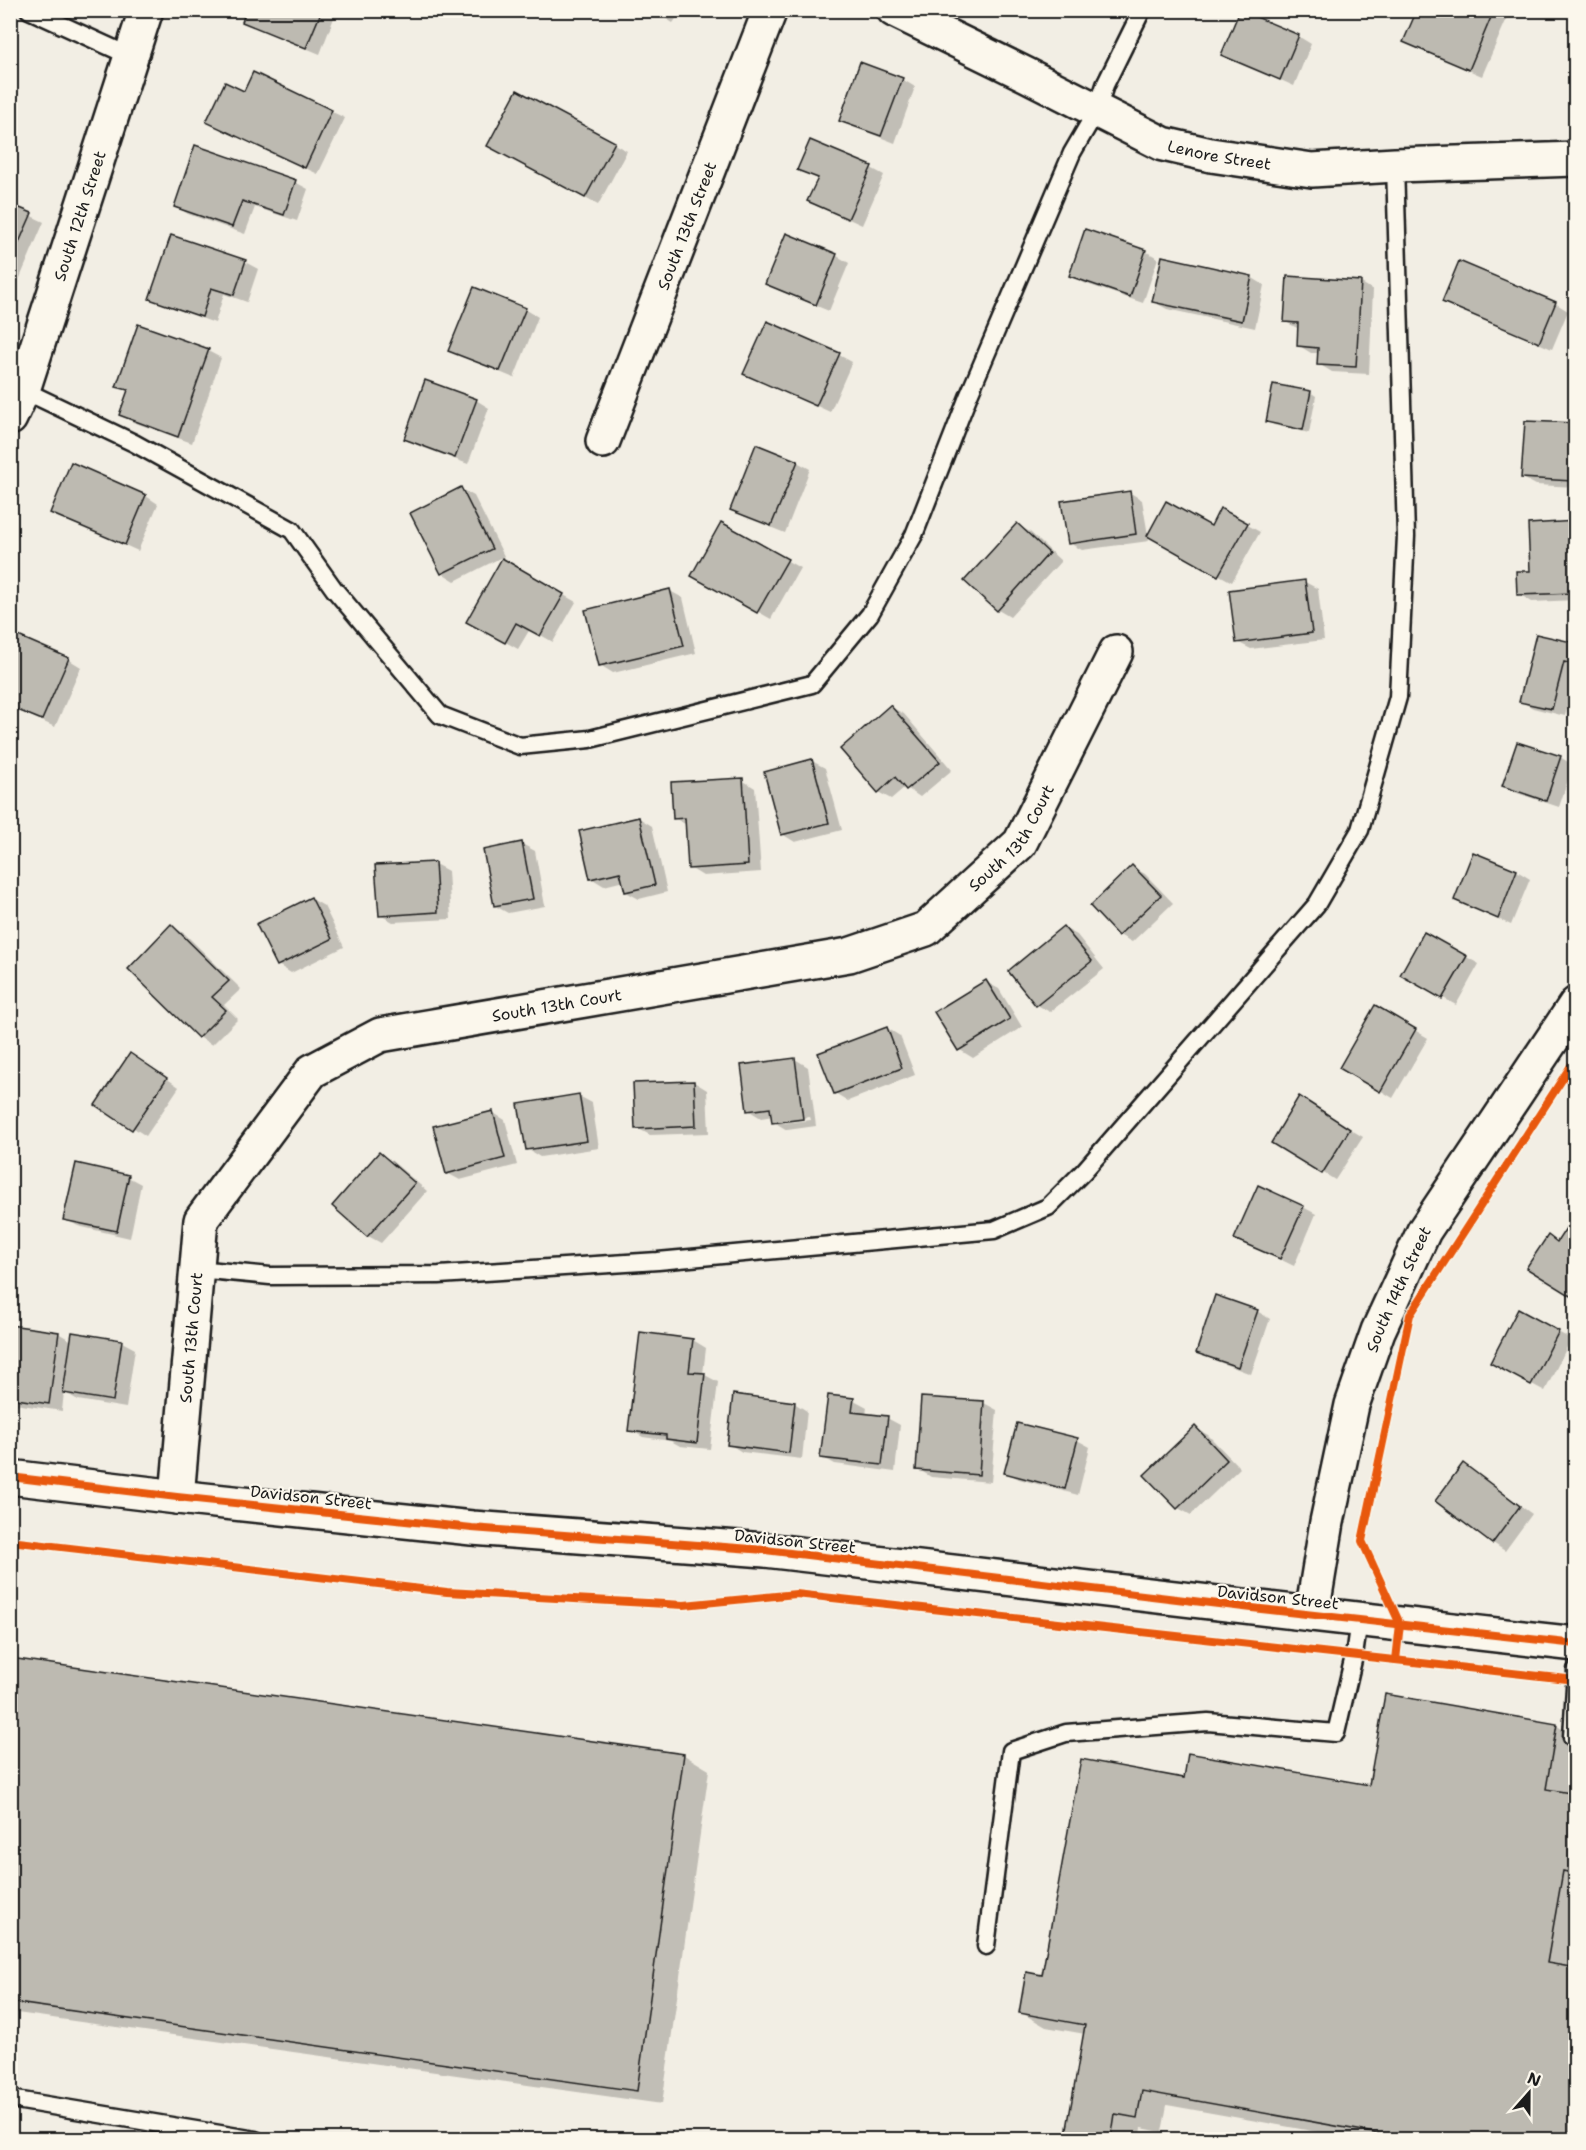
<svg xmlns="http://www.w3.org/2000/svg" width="1586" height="2150" viewBox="0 0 1586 2150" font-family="'Shantell Sans',sans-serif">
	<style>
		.shadow { fill: #0003; fill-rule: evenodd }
		.building { fill: #bdbab1; stroke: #1c1c1c; stroke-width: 1.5 }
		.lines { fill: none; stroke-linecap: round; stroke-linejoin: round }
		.lane-casing { stroke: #1c1c1c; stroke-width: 21 }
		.street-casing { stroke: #1c1c1c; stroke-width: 38 }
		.secondary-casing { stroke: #1c1c1c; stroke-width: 38 }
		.lane { stroke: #fbf7ec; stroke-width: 16 }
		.street { stroke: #fbf7ec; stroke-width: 33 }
		.secondary { stroke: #fbf7ec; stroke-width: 33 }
		.cycleway-casing { stroke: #fbf7ec; stroke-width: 11 }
		.cycleway { stroke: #e8590c; stroke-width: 8 }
		.labels { text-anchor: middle; stroke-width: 4.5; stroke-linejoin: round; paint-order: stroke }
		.street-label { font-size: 16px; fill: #1c1c1c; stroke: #fbf7ec }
	</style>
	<rect width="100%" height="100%" fill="#f2eee4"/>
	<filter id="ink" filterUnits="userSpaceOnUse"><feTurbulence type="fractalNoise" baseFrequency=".0167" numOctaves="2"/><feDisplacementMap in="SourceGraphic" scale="12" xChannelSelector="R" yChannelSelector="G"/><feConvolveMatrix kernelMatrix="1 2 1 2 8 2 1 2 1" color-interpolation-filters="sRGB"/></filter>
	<g filter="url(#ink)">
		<g class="shadow">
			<polygon points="248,10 337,10 320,54 257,28 244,21"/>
			<polygon points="653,10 682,10 673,23"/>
			<polygon points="1419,10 1499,10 1508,16 1482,76 1418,48"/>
			<polygon points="1298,36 1311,44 1294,86 1223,54"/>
			<polygon points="253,74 345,118 318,174 221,129 244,93"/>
			<polygon points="902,79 915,87 895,143 854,127 841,120"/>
			<polygon points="518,92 627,151 598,205 502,153"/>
			<polygon points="871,168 884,175 862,225 809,201 819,179 799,169"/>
			<polygon points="295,182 308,189 297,221 255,207 245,234 188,214 175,206"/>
			<polygon points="10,206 44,222 10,301"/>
			<polygon points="787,235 837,256 849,263 829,311 780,291 767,283"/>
			<polygon points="1145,251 1158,258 1143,303 1084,283 1071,275"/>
			<polygon points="245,262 258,269 247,302 224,294 215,323 164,305 151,298"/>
			<polygon points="1251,277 1264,285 1255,328 1167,309 1154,302"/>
			<polygon points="1360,282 1373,290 1369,374 1332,372 1319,364 1320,353 1311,353 1298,345 1299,329 1286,322"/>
			<polygon points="1444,301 1555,303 1568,311 1552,349 1456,308"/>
			<polygon points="525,309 538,317 514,378 463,357 450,350"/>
			<polygon points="139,326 208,351 221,358 192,443 133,422 120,415 129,392 118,386"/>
			<polygon points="839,355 852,362 830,412 745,373"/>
			<polygon points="1310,392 1316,396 1309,433 1274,425 1268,421"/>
			<polygon points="476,400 489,408 468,464 419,446 406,439"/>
			<polygon points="1576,425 1576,487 1536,485 1523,478"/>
			<polygon points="797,462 810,469 785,533 745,517 732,509"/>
			<polygon points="461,489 474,496 504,556 455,581 442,573"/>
			<polygon points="1129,492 1142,500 1149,541 1082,550 1069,543"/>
			<polygon points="146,496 158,504 138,551 52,512"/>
			<polygon points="1221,510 1260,532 1232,582 1149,536 1211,528"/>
			<polygon points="1576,523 1576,600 1532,602 1519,594 1532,572"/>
			<polygon points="722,524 800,568 771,619 693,575"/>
			<polygon points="1017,525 1030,532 1061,561 1010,617 998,610"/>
			<polygon points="502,560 576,602 553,642 530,629 518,649 468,621"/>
			<polygon points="1305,582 1318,589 1324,640 1251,649 1237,642"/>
			<polygon points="670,591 683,598 696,653 613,673 600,665"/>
			<polygon points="1576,645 1576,675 1565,716 1533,708 1520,701"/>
			<polygon points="68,659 81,667 55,727 10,707"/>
			<polygon points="891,707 904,714 952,770 920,797 905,787 891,799 878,792"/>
			<polygon points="10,757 15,760 10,770"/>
			<polygon points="1560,757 1573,765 1559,807 1517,793 1504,786"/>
			<polygon points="812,761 825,768 842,830 795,842 782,834"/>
			<polygon points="742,780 755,788 761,872 703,876 690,868 687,825 674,818"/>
			<polygon points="639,818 652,826 667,892 639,899 626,892 624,881 604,886 591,878"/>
			<polygon points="522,844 535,851 545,906 508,913 495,906"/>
			<polygon points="1474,854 1517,871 1530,879 1511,925 1455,899"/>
			<polygon points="435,864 448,871 451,919 393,922 380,915"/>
			<polygon points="1132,867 1145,874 1173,903 1132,942 1119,935"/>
			<polygon points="310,898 324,906 344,947 291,973 278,965 258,925"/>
			<polygon points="172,926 185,934 241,989 224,1005 238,1019 212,1045 199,1037 130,969"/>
			<polygon points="1064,928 1077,935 1104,969 1050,1012 1037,1005"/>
			<polygon points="1425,934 1479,964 1456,1005 1402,975"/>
			<polygon points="986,982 999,989 1022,1027 973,1058 960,1050 936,1013"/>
			<polygon points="1376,1007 1428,1038 1393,1098 1341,1067"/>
			<polygon points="887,1028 900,1036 915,1075 848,1101 835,1093"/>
			<path d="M795,1059L808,1067L816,1126L787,1130L774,1122L773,1116L761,1118L748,1110ZM810,1117L811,1120L783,1123V1120Z"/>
			<polygon points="143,1062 179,1087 146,1136 97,1104"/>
			<polygon points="694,1082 707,1090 709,1133 650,1135 637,1128"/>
			<polygon points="579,1096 592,1103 599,1148 540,1157 527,1149"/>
			<polygon points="1312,1106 1363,1137 1335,1180 1273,1142"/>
			<polygon points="492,1112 505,1120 517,1165 460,1180 447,1173"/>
			<polygon points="379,1154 392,1161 427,1191 381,1243 368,1236"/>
			<polygon points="128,1177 141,1184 130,1238 78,1226 65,1219"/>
			<polygon points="1303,1207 1316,1214 1294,1266 1236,1238"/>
			<polygon points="1257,1311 1270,1319 1251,1374 1211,1359 1198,1352"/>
			<polygon points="10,1332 58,1333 72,1341 74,1334 122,1342 135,1349 126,1408 78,1400 64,1392 62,1411 15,1404 10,1401"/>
			<polygon points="1558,1332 1571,1339 1545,1391 1505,1370"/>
			<polygon points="641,1334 693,1340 706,1348 703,1374 718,1382 710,1449 680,1446 671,1441 643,1437 630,1430"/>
			<polygon points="854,1400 867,1407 866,1415 887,1418 900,1425 895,1472 835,1464 822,1457"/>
			<polygon points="794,1403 807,1411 802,1459 742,1452 729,1444"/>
			<polygon points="984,1403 997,1410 991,1482 931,1477 918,1469"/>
			<polygon points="1195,1428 1208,1435 1240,1468 1191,1515 1178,1508"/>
			<polygon points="1077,1440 1090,1447 1078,1495 1019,1479 1006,1472"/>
			<polygon points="1463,1465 1532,1514 1505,1551 1493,1543 1437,1501"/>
			<polygon points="10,1659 684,1755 709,1770 662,2104 10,2012"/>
			<polygon points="1557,1726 1576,1737 1576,1780 1573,1795 1576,1796 1576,2140 1362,2140 1167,2105 1162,2132 1141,2128 1139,2140 1067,2140 1085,2034 1046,2027 1020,2012 1044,1976 1185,1780 1370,1787"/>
		</g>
		<g class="building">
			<polygon points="246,10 322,10 306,48 242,22"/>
			<polygon points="651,10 664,10 660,17"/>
			<polygon points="1240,10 1299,35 1280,80 1221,55"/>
			<polygon points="1417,10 1494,10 1469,70 1403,42"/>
			<polygon points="860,62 903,78 881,136 839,121"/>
			<polygon points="253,72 332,110 305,168 206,122 225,82 244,91"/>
			<polygon points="517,90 615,142 585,198 487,146"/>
			<polygon points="810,140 872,166 848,219 807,201 818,178 797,170"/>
			<polygon points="195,145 296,180 284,215 242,201 232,227 174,207"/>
			<polygon points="10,204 32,213 10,263"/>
			<polygon points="1085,229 1146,250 1130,297 1069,276"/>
			<polygon points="786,233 837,254 816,305 765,284"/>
			<polygon points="171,235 246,260 234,295 211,288 202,317 149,299"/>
			<polygon points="1162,256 1252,276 1242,321 1152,302"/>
			<polygon points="1459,261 1556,302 1539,343 1442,302"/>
			<polygon points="1287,276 1361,281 1356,367 1317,365 1318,348 1297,346 1298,323 1284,322"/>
			<polygon points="474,287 526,308 500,371 448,351"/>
			<polygon points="767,321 840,353 816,406 743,374"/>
			<polygon points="138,324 209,349 178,437 119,415 128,390 116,387"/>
			<polygon points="425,380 477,399 455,458 404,439"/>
			<polygon points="1273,384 1311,391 1303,430 1266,422"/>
			<polygon points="1525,421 1576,423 1572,481 1521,478"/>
			<polygon points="756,444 798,461 771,526 730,510"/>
			<polygon points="71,462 146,495 125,545 50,513"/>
			<polygon points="461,487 492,549 441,574 410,513"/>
			<polygon points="1130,491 1136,534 1068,544 1061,501"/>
			<polygon points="1166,501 1211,526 1220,508 1248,523 1218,576 1147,536"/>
			<polygon points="1576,521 1576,593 1517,595 1516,571 1530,571 1528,524"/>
			<polygon points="721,522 788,559 757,613 691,576"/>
			<polygon points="1017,523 1049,553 997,611 964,581"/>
			<polygon points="502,558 564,594 540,636 516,623 505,643 466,622"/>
			<polygon points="1305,580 1312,633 1236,643 1229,590"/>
			<polygon points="670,589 684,646 599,666 585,610"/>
			<polygon points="1536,634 1576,643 1576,665 1564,662 1552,709 1519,702"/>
			<polygon points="16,635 69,658 42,720 10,707 10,647"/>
			<polygon points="890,705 940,762 906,790 895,777 878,793 840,749"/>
			<polygon points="1517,742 1561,756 1546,801 1502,786"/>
			<polygon points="812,759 829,823 781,835 764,772"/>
			<polygon points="743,778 748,865 688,869 685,818 673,819 671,782"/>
			<polygon points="639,817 655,885 625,892 620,872 590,879 579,831"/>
			<polygon points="522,842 533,899 494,906 483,850"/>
			<polygon points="1473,852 1517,870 1498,919 1454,900"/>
			<polygon points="435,862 438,912 379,916 375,865"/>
			<polygon points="1132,865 1161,895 1118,936 1090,906"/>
			<polygon points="311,897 332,939 277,966 256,924"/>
			<polygon points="171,924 229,981 212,997 226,1010 198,1038 128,969"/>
			<polygon points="1063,926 1092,961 1036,1006 1008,971"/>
			<polygon points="1424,932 1467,956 1442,999 1400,975"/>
			<polygon points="986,980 1010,1019 958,1051 934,1012"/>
			<polygon points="1375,1005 1416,1029 1380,1092 1339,1068"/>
			<polygon points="887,1027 902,1068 834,1094 818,1053"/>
			<polygon points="130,1053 167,1078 132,1130 95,1105"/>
			<polygon points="795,1058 803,1119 772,1123 770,1108 747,1111 741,1065"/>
			<polygon points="694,1081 696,1126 635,1129 633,1083"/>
			<polygon points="579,1094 587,1141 526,1150 518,1104"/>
			<polygon points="1299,1096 1350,1129 1322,1174 1271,1143"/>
			<polygon points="493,1111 505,1158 446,1174 433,1126"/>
			<polygon points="379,1152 415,1183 367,1237 332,1206"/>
			<polygon points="76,1163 129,1175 117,1231 63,1220"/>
			<polygon points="1258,1185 1304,1206 1280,1259 1234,1239"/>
			<polygon points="1570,1222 1576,1225 1576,1299 1526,1268 1548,1235 1557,1242"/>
			<polygon points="1215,1295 1258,1310 1238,1367 1196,1353"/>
			<polygon points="1518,1309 1559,1331 1531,1385 1490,1363"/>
			<polygon points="10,1325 59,1332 49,1404 10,1398"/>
			<polygon points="72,1332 122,1340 113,1401 63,1393"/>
			<polygon points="640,1332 693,1339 689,1372 705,1373 697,1443 666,1439 666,1435 628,1431"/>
			<polygon points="733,1394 795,1402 789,1453 727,1445"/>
			<polygon points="828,1395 854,1398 852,1412 888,1416 882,1465 820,1458"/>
			<polygon points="921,1397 984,1401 979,1475 916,1470"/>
			<polygon points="1017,1423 1078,1438 1065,1489 1004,1473"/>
			<polygon points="1195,1426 1227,1460 1177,1509 1144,1475"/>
			<polygon points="1463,1463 1520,1506 1492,1544 1435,1501"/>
			<polygon points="10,1658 684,1754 637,2091 10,2002"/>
			<polygon points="1385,1694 1557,1724 1546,1789 1576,1794 1576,1874 1563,1871 1547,1963 1576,1968 1576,2140 1413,2140 1142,2091 1137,2118 1115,2114 1111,2140 1065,2140 1085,2025 1019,2013 1026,1972 1042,1975 1081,1759 1184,1778 1188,1753 1369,1785"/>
		</g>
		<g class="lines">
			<g class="lane-casing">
				<g id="lane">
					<polyline points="29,10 132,57"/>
					<polyline points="23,390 134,443 292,530 334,589 440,715 520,746 590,739 812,684 870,614 914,535 968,397 1072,153 1097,110 1105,85 1142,10"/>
					<polyline points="197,1269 270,1276 439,1275 658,1261 994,1230 1048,1207 1084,1171 1317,904 1360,830 1398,697 1406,536 1395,165"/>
					<polyline points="1576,1670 1572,1737 1576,1739"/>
					<polyline points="986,1946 1011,1751 1066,1733 1208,1722 1336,1733 1354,1656 1359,1620"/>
					<polyline points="10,2099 256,2140"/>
				</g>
			</g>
			<g class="street-casing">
				<g id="street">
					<path id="s1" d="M894,10L1027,75L1163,144L1211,155L1312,170L1395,165L1576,159"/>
					<path id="s2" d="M10,418L23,390L146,10"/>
					<path id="s3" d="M603,441L770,10"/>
					<path id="s4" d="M177,1497L201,1220L312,1071L380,1035L849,955L926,929L1020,843L1116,652"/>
					<polyline points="1312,1614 1576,1644"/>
				</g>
			</g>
			<g class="secondary-casing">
				<g id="secondary">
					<path id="s5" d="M10,1477L177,1497L472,1528L765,1550L1312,1614L1327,1522L1352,1405L1378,1331L1424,1231L1576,1004"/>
				</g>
			</g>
			<use href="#lane" class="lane"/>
			<use href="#street" class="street"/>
			<use href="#secondary" class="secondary"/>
			<g class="cycleway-casing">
				<g id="cycleway">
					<polyline points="10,1477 177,1497 472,1528 765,1550 1252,1608 1576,1644"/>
					<polyline points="10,1541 447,1592 684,1605 796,1594 1576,1680"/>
					<polyline points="1396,1660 1400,1624 1362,1541 1410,1315 1576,1058"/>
				</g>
			</g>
			<use href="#cycleway" class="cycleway"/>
		</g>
	</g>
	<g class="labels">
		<g class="street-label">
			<text dy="6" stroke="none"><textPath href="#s1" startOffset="358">Lenore Street</textPath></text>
			<text dy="6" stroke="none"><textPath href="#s2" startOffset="214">South 12th Street</textPath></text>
			<text dy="6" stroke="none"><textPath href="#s3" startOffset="231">South 13th Street</textPath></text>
			<text dy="6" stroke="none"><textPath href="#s4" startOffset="1224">South 13th Court</textPath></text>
			<text dy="6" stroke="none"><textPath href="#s4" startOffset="720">South 13th Court</textPath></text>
			<text dy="6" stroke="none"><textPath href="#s5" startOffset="1647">South 14th Street</textPath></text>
			<text dy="6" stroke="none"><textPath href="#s4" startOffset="160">South 13th Court</textPath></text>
			<text transform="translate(311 1497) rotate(6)" y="6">Davidson Street</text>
			<text transform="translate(795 1541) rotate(6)" y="6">Davidson Street</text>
			<text transform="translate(1278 1597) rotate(6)" y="6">Davidson Street</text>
		</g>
	</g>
	<rect width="1586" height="2150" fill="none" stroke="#fbf7ec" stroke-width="36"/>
	<rect x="18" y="18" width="1550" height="2114" fill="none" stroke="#1c1c1c" stroke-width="2" filter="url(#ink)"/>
	<g transform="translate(1529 2093) rotate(21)" stroke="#fbf7ec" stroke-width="4.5" paint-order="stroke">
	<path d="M0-4.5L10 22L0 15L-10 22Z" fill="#1c1c1c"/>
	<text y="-9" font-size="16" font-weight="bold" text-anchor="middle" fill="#1c1c1c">N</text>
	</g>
</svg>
